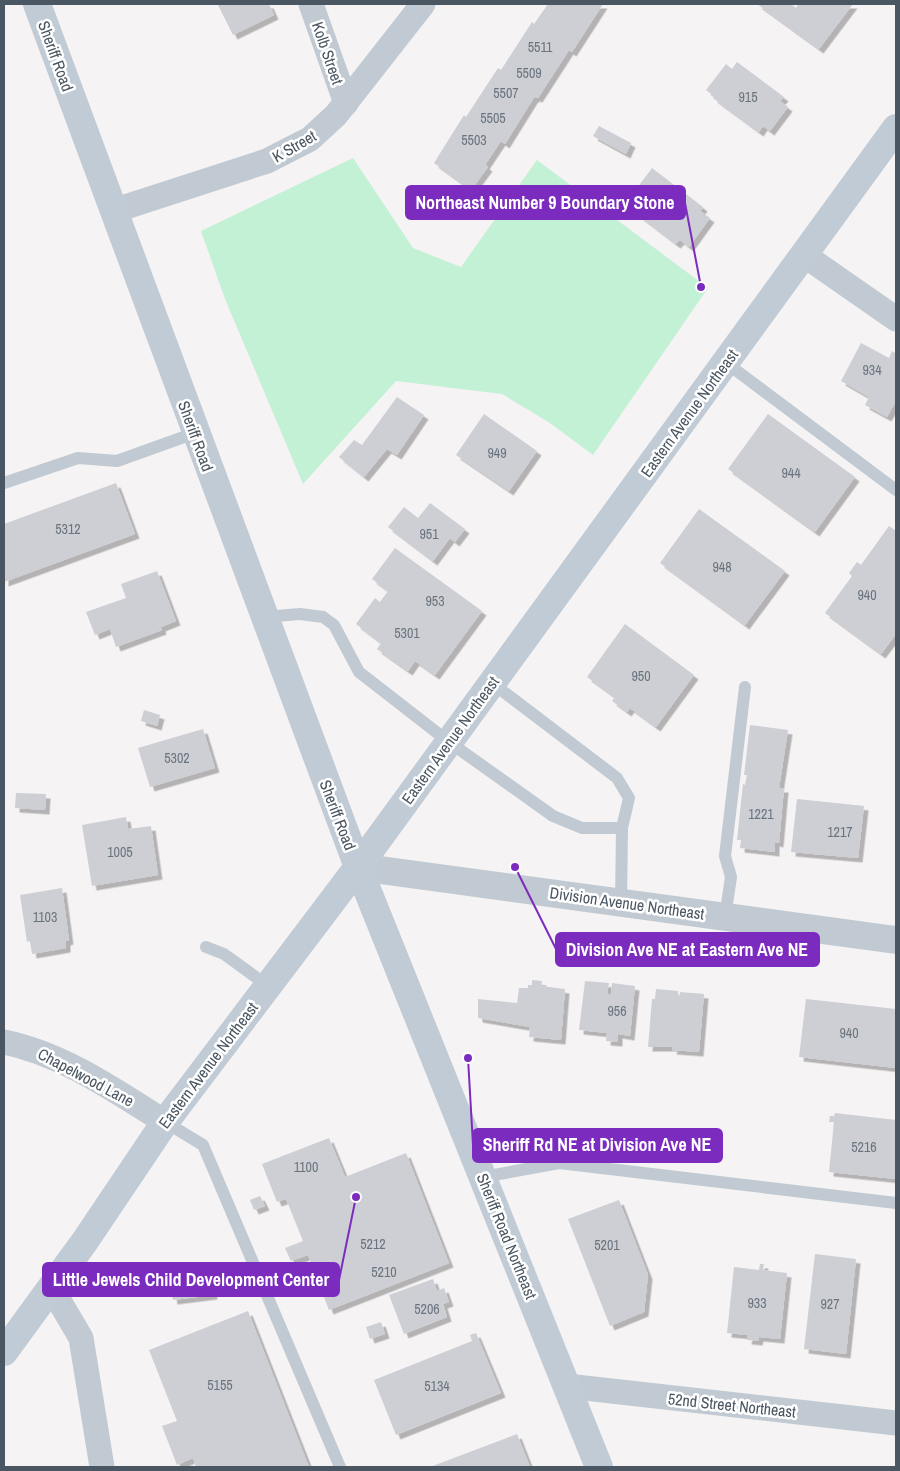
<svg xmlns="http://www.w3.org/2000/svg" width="900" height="1471" viewBox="0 0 900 1471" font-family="'Archivo Narrow',sans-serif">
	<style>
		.green { fill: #c3f1d5 }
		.building { fill: #cdcfd5; filter: url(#shadow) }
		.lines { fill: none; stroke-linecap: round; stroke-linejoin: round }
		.service { stroke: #c1cad2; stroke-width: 12 }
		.minor { stroke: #c1cad2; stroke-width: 25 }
		.tertiary { stroke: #c1cad2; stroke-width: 28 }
		.secondary { stroke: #c1cbd6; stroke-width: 28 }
		.labels { text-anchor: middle; stroke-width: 5; stroke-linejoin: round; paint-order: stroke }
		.number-label { font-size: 14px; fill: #6b747e }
		.street-label { font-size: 16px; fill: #4a5661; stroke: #fff }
		.leader { fill: none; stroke: #7b2cbf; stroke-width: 2 }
		.callout-dot { fill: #7b2cbf; stroke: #fff; stroke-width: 2 }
		.callout { fill: #7b2cbf; stroke: #7b2cbf; stroke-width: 2 }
		.callout-label { font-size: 18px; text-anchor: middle; font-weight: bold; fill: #fff }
	</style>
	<defs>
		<filter id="shadow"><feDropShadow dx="4.5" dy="4.5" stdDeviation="0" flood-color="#0004"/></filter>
	</defs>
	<rect width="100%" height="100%" fill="#f5f3f3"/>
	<polygon class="green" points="353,158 413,248 461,267 537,160 708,288 593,455 550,423 502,394 396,381 303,484 225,299 201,231"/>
	<g class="building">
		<polygon points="221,4 269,4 274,15 233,35 218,5"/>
		<polygon points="548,4 603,4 572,52 569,50 538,98 535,97 533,99 505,144 501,141 485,165 488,167 471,190 434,163 464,115 466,117 498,68 501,70 532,22 534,24"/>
		<polygon points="757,4 791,4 796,8 798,4 853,4 819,49"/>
		<polygon points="737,62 784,97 780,101 788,107 770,131 763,126 759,132 713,98 714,96 706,90 726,64 732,69"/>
		<polygon points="599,126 631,143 626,154 593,136"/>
		<polygon points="652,168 703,207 700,211 710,218 689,247 680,240 676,244 629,208 639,195 634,192"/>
		<polygon points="861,343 889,358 892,351 896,354 896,401 887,417 865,405 869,397 841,381"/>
		<polygon points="397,397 424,415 397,455 387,449 364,477 339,457 354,440 362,445"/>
		<polygon points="484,414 537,451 509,491 456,455"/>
		<polygon points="768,414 855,477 815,532 728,469"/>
		<polygon points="116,483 135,534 4,582 4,524"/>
		<polygon points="430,503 465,529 455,542 450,538 433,561 388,527 404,507 418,518"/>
		<polygon points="699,509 785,571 745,625 660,563"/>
		<polygon points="889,526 896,531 896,634 881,654 825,613 852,576 849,573 857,562 861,565"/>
		<polygon points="395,548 482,611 435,675 415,661 408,671 377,649 381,643 356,624 375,598 380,602 388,591 372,579"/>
		<polygon points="157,571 176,621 161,627 162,630 116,647 110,629 95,635 86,612 126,598 121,584"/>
		<polygon points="625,624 694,675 656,727 630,708 627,712 612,701 615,697 587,677"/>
		<polygon points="144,710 160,715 157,726 141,721"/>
		<polygon points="750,725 788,730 779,788 784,788 779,843 775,842 775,852 740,848 741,840 737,840 743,784 745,785 747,775 744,775"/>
		<polygon points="203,729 215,768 150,787 138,748"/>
		<polygon points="16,793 46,794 45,810 15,808"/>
		<polygon points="797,799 864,806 858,858 791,852"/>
		<polygon points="126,817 128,829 151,826 158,875 92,886 82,825"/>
		<polygon points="62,888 69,940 66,941 66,948 32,954 30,941 27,942 20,895"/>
		<polygon points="532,980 542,981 541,986 565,989 561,1040 529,1037 530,1027 478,1018 478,999 517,1003 519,988 528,988 528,985 532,985"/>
		<polygon points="585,981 609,983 607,994 611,994 612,983 635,986 630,1036 618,1034 618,1042 606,1041 607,1033 579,1030"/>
		<polygon points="656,989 678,991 679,1002 680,992 704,994 699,1052 672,1050 673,1047 648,1047 652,999 655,999"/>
		<polygon points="806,999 896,1009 896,1068 799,1057"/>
		<polygon points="835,1113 896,1120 896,1179 829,1172 834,1122 829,1122 830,1116 834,1116"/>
		<polygon points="329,1138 345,1177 406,1153 449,1263 329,1310 308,1255 291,1261 285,1248 303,1241 286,1199 277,1202 262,1164"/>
		<polygon points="260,1196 265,1206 254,1210 250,1200"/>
		<polygon points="619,1200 648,1275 644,1312 610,1326 568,1219"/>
		<polygon points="815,1254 856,1259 846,1354 804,1349"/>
		<polygon points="760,1264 764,1264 763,1270 787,1273 780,1339 759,1337 758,1341 747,1340 748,1335 727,1333 734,1267 759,1270"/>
		<polygon points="433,1279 437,1291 444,1288 449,1302 443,1304 447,1317 404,1334 389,1295"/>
		<polygon points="211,1282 213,1295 173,1300 171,1288"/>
		<polygon points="248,1311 309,1467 196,1467 193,1458 177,1465 162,1426 177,1421 149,1350"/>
		<polygon points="381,1322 385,1334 370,1339 366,1327"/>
		<polygon points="476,1333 501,1393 396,1435 374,1380 472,1341 470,1335"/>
		<polygon points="517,1434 530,1467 430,1467"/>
	</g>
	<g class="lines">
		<g class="service">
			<polyline points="725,362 896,490"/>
			<polyline points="4,483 78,458 117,461 195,433"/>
			<polyline points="264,617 300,614 323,617 334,625 359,672 449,742 553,816 582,828 622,828"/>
			<polyline points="492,683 617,778 629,798 622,828 621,903"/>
			<polyline points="725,917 731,877 725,856 745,687"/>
			<polyline points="206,947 224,954 268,986"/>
			<polyline points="165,1122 203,1145 340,1467"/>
			<polyline points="483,1177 559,1163 896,1203"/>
		</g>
		<g class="minor">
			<polyline points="311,4 346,103"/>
			<polyline points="113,211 267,161 310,139 336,115 423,4"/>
			<polyline points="804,255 896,319"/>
			<path d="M4,1042C63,1054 114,1090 165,1122"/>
			<polyline points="51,1287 81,1338 102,1467"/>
			<polyline points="567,1386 896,1423"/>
		</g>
		<polyline class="tertiary" points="358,867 896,940"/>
		<g class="secondary">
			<polyline points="37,4 358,867 599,1467"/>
			<polyline points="4,1352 85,1241 165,1122 358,867 896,128"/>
		</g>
	</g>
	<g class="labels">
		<g class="number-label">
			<text x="540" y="52">5511</text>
			<text x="529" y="78">5509</text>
			<text x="506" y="98">5507</text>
			<text x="748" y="102">915</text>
			<text x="493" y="123">5505</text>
			<text x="474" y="145">5503</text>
			<text x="872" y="375">934</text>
			<text x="497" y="458">949</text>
			<text x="791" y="478">944</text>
			<text x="68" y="534">5312</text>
			<text x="429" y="539">951</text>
			<text x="722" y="572">948</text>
			<text x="867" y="600">940</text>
			<text x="435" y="606">953</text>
			<text x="407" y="638">5301</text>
			<text x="641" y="681">950</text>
			<text x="177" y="763">5302</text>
			<text x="761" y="819">1221</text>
			<text x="840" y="837">1217</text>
			<text x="120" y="857">1005</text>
			<text x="45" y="922">1103</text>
			<text x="617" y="1016">956</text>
			<text x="849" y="1038">940</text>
			<text x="864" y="1152">5216</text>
			<text x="306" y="1172">1100</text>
			<text x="373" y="1249">5212</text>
			<text x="607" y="1250">5201</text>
			<text x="384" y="1277">5210</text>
			<text x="757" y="1308">933</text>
			<text x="830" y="1309">927</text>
			<text x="427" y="1314">5206</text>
			<text x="220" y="1390">5155</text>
			<text x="437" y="1391">5134</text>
		</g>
		<g class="street-label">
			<text transform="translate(328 53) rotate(71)" y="6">Kolb Street</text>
			<text transform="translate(56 56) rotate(70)" y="6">Sheriff Road</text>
			<text transform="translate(294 146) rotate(-30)" y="6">K Street</text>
			<text transform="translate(689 413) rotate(-54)" y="6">Eastern Avenue Northeast</text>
			<text transform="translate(196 436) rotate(70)" y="6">Sheriff Road</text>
			<text transform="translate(450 740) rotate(-54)" y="6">Eastern Avenue Northeast</text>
			<text transform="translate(338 815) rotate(69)" y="6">Sheriff Road</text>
			<text transform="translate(627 903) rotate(8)" y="6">Division Avenue Northeast</text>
			<text transform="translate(208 1065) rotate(-53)" y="6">Eastern Avenue Northeast</text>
			<text transform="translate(86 1077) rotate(28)" y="6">Chapelwood Lane</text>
			<text transform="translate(507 1236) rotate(68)" y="6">Sheriff Road Northeast</text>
			<text transform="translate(732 1405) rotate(6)" y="6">52nd Street Northeast</text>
		</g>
	</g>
	<path class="leader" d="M701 287L685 203M515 867L556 949M468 1058L473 1145M356 1197L339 1280"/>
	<g class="callout-dot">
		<circle cx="701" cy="287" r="5"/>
		<circle cx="515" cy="867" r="5"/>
		<circle cx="468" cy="1058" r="5"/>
		<circle cx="356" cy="1197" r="5"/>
	</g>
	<g class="callout">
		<rect x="406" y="186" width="279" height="33" rx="5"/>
		<rect x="556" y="933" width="263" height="33" rx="5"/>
		<rect x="473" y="1129" width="249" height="33" rx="5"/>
		<rect x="43" y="1263" width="296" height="33" rx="5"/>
	</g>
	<g class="callout-label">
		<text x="545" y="209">Northeast Number 9 Boundary Stone</text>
		<text x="687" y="956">Division Ave NE at Eastern Ave NE</text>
		<text x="597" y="1151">Sheriff Rd NE at Division Ave NE</text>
		<text x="191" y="1286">Little Jewels Child Development Center</text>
	</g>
	<rect width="900" height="1471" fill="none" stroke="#4a5661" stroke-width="10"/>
</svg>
